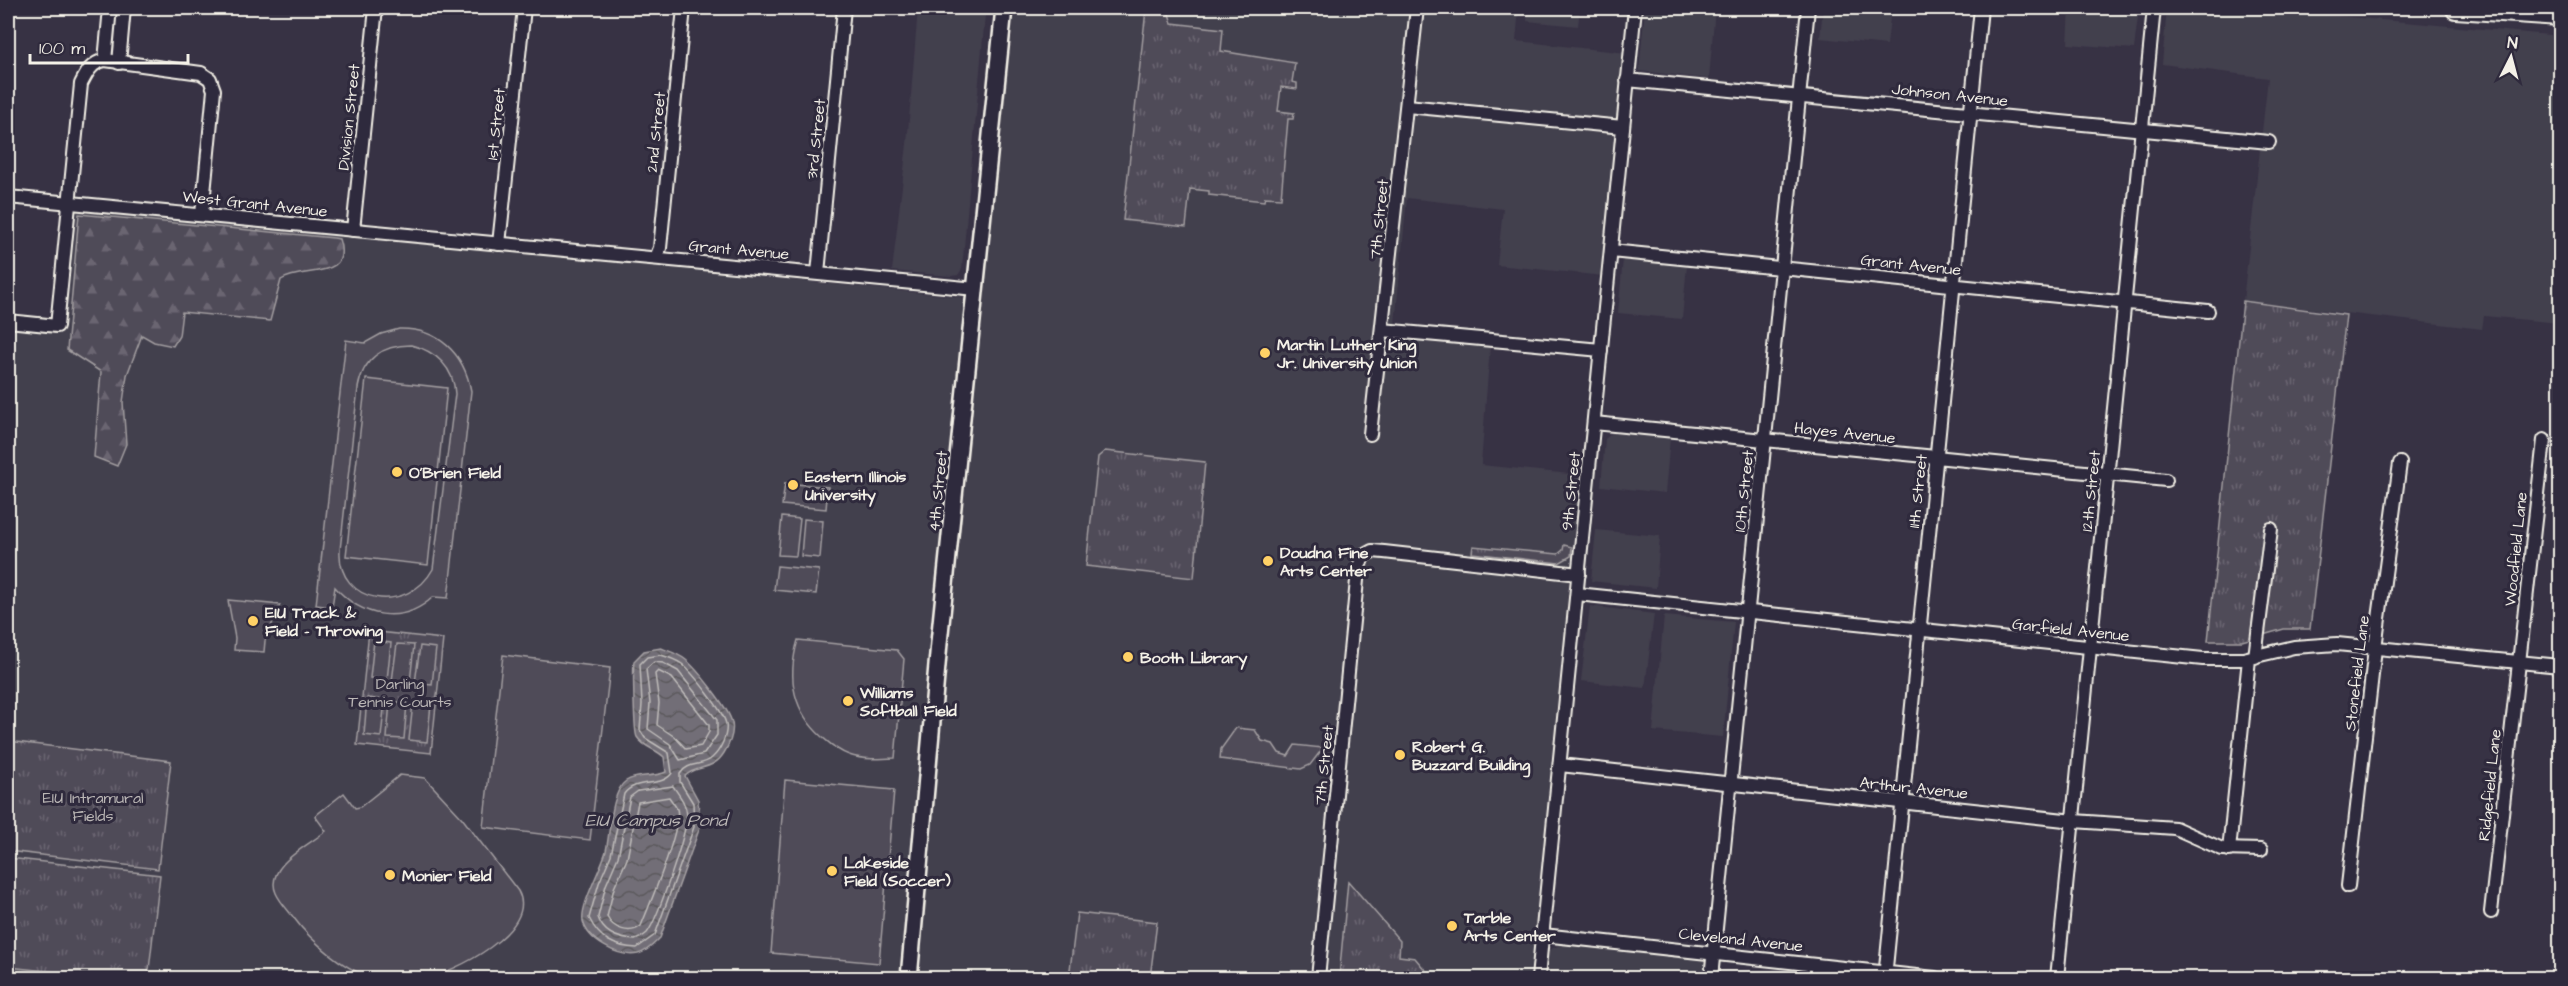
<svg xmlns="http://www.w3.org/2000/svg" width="2568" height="986" viewBox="0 0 2568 986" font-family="'Architects Daughter',sans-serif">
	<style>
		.built { fill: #433f4e }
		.grass { fill: url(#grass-tufts); stroke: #a29ea0; stroke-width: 1.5 }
		.forest { fill: url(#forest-firs); stroke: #a29ea0; stroke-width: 1.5 }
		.garden { fill: #504b59; stroke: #a29ea0; stroke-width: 1.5; fill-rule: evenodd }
		.water { fill: url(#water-waves); stroke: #a6a2a4; stroke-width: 1.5 }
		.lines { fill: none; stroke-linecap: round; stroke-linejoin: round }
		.shore { stroke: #c0bdbb; stroke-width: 1.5 }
		.minor-casing { stroke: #f4f1e8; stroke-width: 16 }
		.tertiary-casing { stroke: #f4f1e8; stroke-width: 20 }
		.primary-casing { stroke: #f4f1e8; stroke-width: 24 }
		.minor { stroke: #2f2a3d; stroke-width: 12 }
		.tertiary { stroke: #2f2a3d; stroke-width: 15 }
		.primary { stroke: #2f2a3d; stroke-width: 20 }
		.poi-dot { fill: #ffd166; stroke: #2f2a3d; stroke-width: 2 }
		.labels { text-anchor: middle; stroke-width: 6; stroke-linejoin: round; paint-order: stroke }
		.street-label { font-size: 16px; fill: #f4f1e8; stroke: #2f2a3d }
		.poi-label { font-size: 16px; font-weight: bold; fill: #f4f1e8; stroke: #2f2a3d; text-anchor: start }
		.park-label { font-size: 16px; fill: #bbb7b6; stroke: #2f2a3d }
		.water-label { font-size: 18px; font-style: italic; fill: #bab6b5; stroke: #2f2a3d }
	</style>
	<defs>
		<pattern id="grass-tufts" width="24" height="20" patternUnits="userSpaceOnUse" patternTransform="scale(1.5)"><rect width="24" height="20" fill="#504b59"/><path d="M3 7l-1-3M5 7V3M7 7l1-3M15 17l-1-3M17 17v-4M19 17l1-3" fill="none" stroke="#6a6571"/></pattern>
		<pattern id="forest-firs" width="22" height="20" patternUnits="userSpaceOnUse" patternTransform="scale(1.5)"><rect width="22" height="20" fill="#504b59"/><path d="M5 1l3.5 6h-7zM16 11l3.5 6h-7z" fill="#6a6571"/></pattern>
		<pattern id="water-waves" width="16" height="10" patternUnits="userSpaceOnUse" patternTransform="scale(1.5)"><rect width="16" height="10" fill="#726e77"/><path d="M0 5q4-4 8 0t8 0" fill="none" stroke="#5b595c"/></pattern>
	</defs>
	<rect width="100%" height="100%" fill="#373244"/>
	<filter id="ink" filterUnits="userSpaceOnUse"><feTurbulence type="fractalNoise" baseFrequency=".0167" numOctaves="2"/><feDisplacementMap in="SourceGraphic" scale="12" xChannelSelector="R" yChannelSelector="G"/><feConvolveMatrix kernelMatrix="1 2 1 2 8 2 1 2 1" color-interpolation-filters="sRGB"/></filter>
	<g filter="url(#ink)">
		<g class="built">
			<polygon points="918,8 985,15 962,269 958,275 951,276 892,271 907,144"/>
			<polygon points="1009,8 1519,8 1516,41 1627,53 1604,276 1497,265 1503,209 1407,198 1395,324 1491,333 1481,465 1580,475 1530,978 8,978 8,325 60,328 72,207 981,299"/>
			<polygon points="1528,8 1580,8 1578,26 1527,21"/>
			<polygon points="1645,8 1715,8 1709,79 1639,71"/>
			<polygon points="1823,8 1891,8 1887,45 1820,38"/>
			<polygon points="2070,8 2139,8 2134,49 2068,44"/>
			<polygon points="2167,8 2247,8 2560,36 2560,323 2484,316 2482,329 2243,301 2268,78 2162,64"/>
			<polygon points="1623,259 1687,265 1682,319 1618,313"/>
			<polygon points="1612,433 1670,438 1665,493 1601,486 1605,439"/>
			<polygon points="1596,530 1660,536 1656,588 1591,581"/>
			<polygon points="1590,606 1654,614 1645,688 1581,681"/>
			<polygon points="1664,616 1734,622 1723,737 1653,731"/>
			<polygon points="1560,945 1721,958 1719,978 1544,978 1549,950"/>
		</g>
		<g class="grass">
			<polygon points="1146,10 1168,11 1172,23 1223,29 1221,51 1295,63 1292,82 1297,83 1297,89 1281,87 1278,111 1294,113 1293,119 1288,119 1281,198 1265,197 1264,201 1209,195 1209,191 1190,189 1186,227 1123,220"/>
			<polygon points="2243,301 2346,315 2310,629 2284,629 2242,641 2208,641"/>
			<polygon points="1105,451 1205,462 1194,578 1086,566 1098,457"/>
			<polygon points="1564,545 1572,547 1571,556 1559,563 1472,553 1473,546 1558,554 1563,550"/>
			<polygon points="369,631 443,639 431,753 357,745"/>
			<polygon points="8,741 171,761 158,869 8,851"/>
			<polygon points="8,858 160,875 148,978 114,978 8,967"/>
			<polygon points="1348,881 1400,941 1399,956 1415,958 1432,978 1339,978"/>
			<polygon points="1077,913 1157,922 1150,978 1069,978"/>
		</g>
		<path class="forest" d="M79,214L334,238L339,239C353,281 302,266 281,280L270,321L182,312L179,336L173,346L154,342L142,335L127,375L123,402L126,444L117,466L94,457L101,372L67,350Z"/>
		<g class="garden">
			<path d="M399,329C438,328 464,353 471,391L448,598L433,597C402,626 361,617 335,587L332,607L316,605L346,340L365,343L381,334ZM411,345C436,351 454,368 455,394L433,569C408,615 337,605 340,550L358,388C363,359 382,345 411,345Z"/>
			<polygon points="366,379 447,388 428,565 346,556"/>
			<polygon points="785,483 828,487 826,509 782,505"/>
			<polygon points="782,517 800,519 796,556 778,555"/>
			<polygon points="804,519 823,521 820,558 801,556"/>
			<polygon points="777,566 819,570 816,594 774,590"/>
			<polygon points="228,600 280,605 265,641 264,652 234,650 235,638"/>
			<path d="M798,640L897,650L904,659L895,758C880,759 863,760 849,755C839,752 830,744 822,737C793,711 787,677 798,640Z"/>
			<polygon points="374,641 391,643 387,680 370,678"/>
			<polygon points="397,644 414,645 410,682 392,681"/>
			<polygon points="420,646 436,648 432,685 415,683"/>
			<polygon points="503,655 610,668 590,840 483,827"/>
			<polygon points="367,698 385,700 381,737 364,735"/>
			<polygon points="390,701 407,703 404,739 387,738"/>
			<polygon points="413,703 431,705 427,742 409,740"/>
			<polygon points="1236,728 1255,730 1262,741 1273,744 1279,753 1288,756 1295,745 1323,748 1310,765 1301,769 1220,759 1221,749"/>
			<path d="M400,775L425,778L462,818L518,891C540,929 454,974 423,978C409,980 391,980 377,978C349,975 310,940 294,918C287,909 280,902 276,893C264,866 309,845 326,831L315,816L344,793L355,808L360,807Z"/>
			<polygon points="785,780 894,790 879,963 771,953"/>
		</g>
		<path class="water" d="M661,648C669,651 679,654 686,660C697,669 730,710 732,723C734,733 729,745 724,753C712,772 697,764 685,776L698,800L700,827L660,938C654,944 647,952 638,954C618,958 587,940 583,921C580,905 602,867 606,851C610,834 611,791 626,781C638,773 654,778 666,772L664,757C656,749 643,747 637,737C634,733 633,669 634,661L644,651Z"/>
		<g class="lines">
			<g class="shore">
				<path d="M661,655C668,657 676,660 682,664C692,672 724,712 726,724C728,735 720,751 712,758C702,767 688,761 680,774V782L693,803L694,827L655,935L637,948C614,947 599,939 589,918L599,883L611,855L624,794C636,777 661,789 672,773L669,753L645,738L640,730L642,704L640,664L647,657Z"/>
				<polygon points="654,662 663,663 678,671 717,720 717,735 704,754 680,760 670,744 648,729 650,703 646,669"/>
				<polygon points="658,671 672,678 709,725 709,732 701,746 686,749 675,737 657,725 659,703 655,674"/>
				<path d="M673,786C679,795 686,803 687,815C687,832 658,919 647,933C644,936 640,938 635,940C619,939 603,934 598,917L606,885L618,857L630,797L638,791Z"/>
				<path d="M669,797C671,800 675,805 677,809C683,826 649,906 641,926C630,935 613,929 607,917L614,888L627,859L638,802Z"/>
			</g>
			<g class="minor-casing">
				<g id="minor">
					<polyline points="105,60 110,8"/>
					<polyline points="119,63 124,8"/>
					<polyline points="1627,80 2269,142"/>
					<polyline points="1407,106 1623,127"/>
					<polyline points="8,197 976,289"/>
					<polyline points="353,230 376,8"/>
					<polyline points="499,244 524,8"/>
					<polyline points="1611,251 2208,311"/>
					<polyline points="656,258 660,248 684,8"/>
					<polyline points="818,273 844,8"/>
					<path d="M8,321L57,326L81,84C87,72 91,63 105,60L201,73L210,79L214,90L202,214"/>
					<polyline points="1382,330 1601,350"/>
					<polyline points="1594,423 2166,480"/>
					<polyline points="1370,434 1417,8"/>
					<polyline points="1577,594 2203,659 2243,659 2294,647 2337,644 2560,666"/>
					<polyline points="2255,657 2271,529"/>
					<polyline points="1560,765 2074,821 2175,828 2222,849 2261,850"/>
					<polyline points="2229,850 2249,659"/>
					<polyline points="2348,886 2375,648 2400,463"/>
					<polyline points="2491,912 2544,440"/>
					<polyline points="1543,935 1935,978"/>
					<polyline points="1318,978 1358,570 1363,556 1372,551 1384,552 1579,574"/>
					<polyline points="1538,978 1635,8"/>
					<polyline points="1711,978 1808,8"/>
					<polyline points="1885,978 1981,8"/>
					<polyline points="2057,978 2154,8"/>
				</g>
			</g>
			<g class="tertiary-casing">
				<polyline id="tertiary" points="909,978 939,643 1004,8"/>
			</g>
			<g class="primary-casing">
				<polyline id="primary" points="2456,8 2560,15"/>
			</g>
			<use href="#minor" class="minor"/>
			<use href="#tertiary" class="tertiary"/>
			<use href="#primary" class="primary"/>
		</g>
	</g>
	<g class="poi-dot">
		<circle cx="1265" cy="353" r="6"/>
		<circle cx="397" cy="472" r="6"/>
		<circle cx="793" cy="485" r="6"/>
		<circle cx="1268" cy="561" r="6"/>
		<circle cx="253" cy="621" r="6"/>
		<circle cx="1128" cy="657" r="6"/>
		<circle cx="848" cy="701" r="6"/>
		<circle cx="1400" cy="755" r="6"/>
		<circle cx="832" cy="871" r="6"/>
		<circle cx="390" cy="875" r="6"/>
		<circle cx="1452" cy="926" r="6"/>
	</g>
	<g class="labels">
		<g class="street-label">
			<text transform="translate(1950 94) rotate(6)" y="6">Johnson Avenue</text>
			<text transform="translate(348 117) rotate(-84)" y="6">Division Street</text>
			<text transform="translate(495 124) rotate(-84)" y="6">1st Street</text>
			<text transform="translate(655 132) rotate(-84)" y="6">2nd Street</text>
			<text transform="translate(815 139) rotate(-84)" y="6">3rd Street</text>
			<text transform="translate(255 203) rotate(6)" y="6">West Grant Avenue</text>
			<text transform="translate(1378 219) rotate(-84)" y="6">7th Street</text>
			<text transform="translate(739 249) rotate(5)" y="6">Grant Avenue</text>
			<text transform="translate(1911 264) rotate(6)" y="6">Grant Avenue</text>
			<text transform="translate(1845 432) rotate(6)" y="6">Hayes Avenue</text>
			<text transform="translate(937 491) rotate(-84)" y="6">4th Street</text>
			<text transform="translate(1570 491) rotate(-84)" y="6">9th Street</text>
			<text transform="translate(1743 491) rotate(-84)" y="6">10th Street</text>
			<text transform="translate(1917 491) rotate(-84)" y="6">11th Street</text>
			<text transform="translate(2090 491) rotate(-84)" y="6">12th Street</text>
			<text transform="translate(2515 549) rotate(-84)" y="6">Woodfield Lane</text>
			<text transform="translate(2071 629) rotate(6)" y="6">Garfield Avenue</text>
			<text transform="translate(2356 673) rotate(-83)" y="6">Stonefield Lane</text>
			<text transform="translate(1323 765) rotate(-84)" y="6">7th Street</text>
			<text transform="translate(2489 785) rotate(-84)" y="6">Ridgefield Lane</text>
			<text transform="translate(1914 787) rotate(6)" y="6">Arthur Avenue</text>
			<text transform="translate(1741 939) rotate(6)" y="6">Cleveland Avenue</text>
		</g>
		<g class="poi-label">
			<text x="1277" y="350">Martin Luther King<tspan x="1277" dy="18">Jr. University Union</tspan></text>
			<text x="409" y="478">O'Brien Field</text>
			<text x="805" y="482">Eastern Illinois<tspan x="805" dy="18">University</tspan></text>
			<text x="1280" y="558">Doudna Fine<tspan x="1280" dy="18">Arts Center</tspan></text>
			<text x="265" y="618">EIU Track &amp;<tspan x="265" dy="18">Field - Throwing</tspan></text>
			<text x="1140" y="663">Booth Library</text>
			<text x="860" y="698">Williams<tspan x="860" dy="18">Softball Field</tspan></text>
			<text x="1412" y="752">Robert G.<tspan x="1412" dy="18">Buzzard Building</tspan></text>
			<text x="844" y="868">Lakeside<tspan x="844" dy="18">Field (Soccer)</tspan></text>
			<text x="402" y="881">Monier Field</text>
			<text x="1464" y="923">Tarble<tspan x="1464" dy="18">Arts Center</tspan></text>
		</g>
		<g class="park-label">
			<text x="400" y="689">Darling<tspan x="400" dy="18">Tennis Courts</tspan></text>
			<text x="93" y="803">EIU Intramural<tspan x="93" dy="18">Fields</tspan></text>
		</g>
		<g class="water-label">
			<text x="656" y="826">EIU Campus Pond</text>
		</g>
	</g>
	<rect width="2568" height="986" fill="none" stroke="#2f2a3d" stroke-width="30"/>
	<rect x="15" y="15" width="2538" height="956" fill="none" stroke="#f4f1e8" stroke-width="2" filter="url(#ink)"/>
	<g transform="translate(2511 57) rotate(6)" stroke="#2f2a3d" stroke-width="4.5" paint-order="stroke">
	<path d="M0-4.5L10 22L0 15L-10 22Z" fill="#f4f1e8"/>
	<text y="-9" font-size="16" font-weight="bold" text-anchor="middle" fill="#f4f1e8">N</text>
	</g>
	<path d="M30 54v9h158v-9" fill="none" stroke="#f4f1e8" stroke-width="3"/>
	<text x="39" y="54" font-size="18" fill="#f4f1e8" stroke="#2f2a3d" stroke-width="4.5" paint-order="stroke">100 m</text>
</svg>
